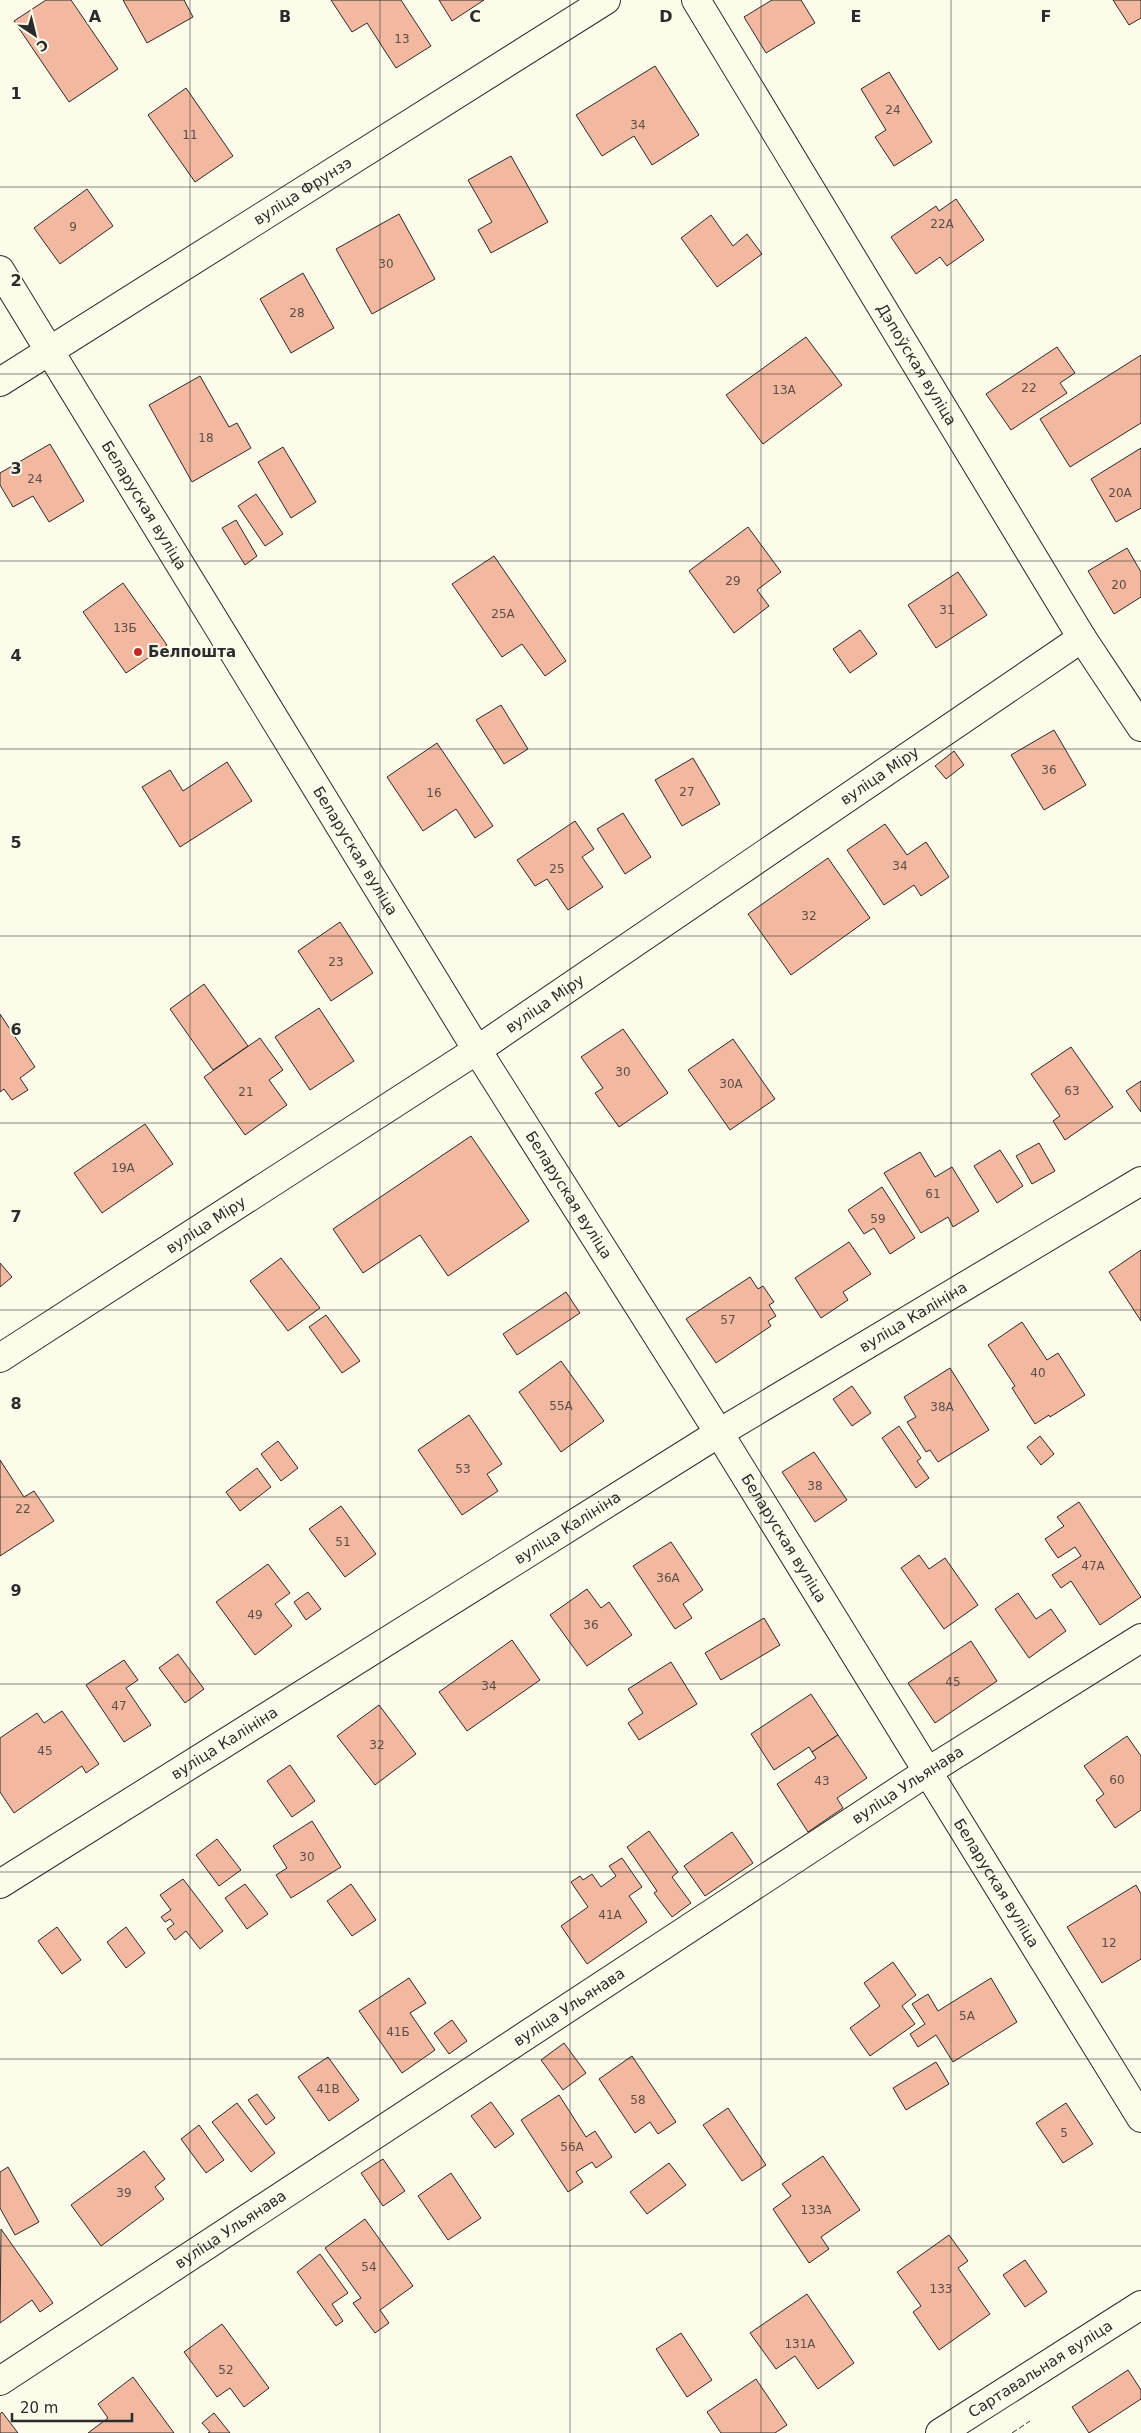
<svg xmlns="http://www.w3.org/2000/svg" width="1141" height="2433" viewBox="0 0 1141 2433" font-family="'DejaVu Sans',sans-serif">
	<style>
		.building { fill: #f2b8a0; stroke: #2b2b2b }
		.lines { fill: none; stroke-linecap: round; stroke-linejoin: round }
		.minor-casing { stroke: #2b2b2b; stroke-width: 30 }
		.minor { stroke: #fdfbea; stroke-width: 28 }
		.fence { stroke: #2b2b2b; stroke-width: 1; stroke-dasharray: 6 2.5; stroke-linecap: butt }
		.grid { fill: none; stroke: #2b2b2b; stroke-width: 1; stroke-opacity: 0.55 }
		.poi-dot { fill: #c62828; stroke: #fdfbea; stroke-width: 2 }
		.labels { text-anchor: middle; stroke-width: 4; stroke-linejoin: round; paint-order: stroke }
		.number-label { font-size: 12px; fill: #5d4e48 }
		.street-label { font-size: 15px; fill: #2b2b2b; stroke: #fdfbea }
		.poi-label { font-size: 15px; font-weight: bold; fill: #2b2b2b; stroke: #fdfbea; text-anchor: start }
		.grid-label { font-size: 16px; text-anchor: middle; font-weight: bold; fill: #2b2b2b; stroke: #fdfbea; stroke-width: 4; stroke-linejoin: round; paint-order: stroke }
	</style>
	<rect width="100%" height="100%" fill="#fdfbea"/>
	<g class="building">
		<polygon points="46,0 71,0 118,69 69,102 14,21"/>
		<polygon points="123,0 184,0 193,17 147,43"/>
		<polygon points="331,0 401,0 431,46 396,68 367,23 352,32"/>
		<polygon points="439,0 484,0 452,21"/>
		<polygon points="772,0 801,0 815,23 766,53 744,17"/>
		<polygon points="1113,0 1141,0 1141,18 1129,25"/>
		<polygon points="655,66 699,135 652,165 634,136 602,156 576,115"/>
		<polygon points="889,72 932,142 894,166 875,137 886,130 861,89"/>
		<polygon points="186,88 233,156 195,182 148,115"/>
		<polygon points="511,156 548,222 491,253 478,230 492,222 468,180"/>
		<polygon points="87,189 113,226 60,264 34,228"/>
		<polygon points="956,199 984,240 947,266 940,257 916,274 891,237 936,206 939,211"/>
		<polygon points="399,214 435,279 372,314 336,249"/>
		<polygon points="711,215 733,246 747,234 762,254 717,287 681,238"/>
		<polygon points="303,273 334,328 291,353 260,299"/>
		<polygon points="806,337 842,385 763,444 726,395"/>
		<polygon points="1057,347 1075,373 1060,383 1067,393 1011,430 986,394"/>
		<polygon points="1141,355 1141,423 1070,467 1040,419"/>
		<polygon points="200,376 229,427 237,423 251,448 192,482 149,405"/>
		<polygon points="50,444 84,501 49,522 33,496 13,507 0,485 0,473"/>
		<polygon points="283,447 316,502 291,518 258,462"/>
		<polygon points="1141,448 1141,508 1116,522 1091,479"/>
		<polygon points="256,494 283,534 265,546 238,506"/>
		<polygon points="236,520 257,556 245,565 222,528"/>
		<polygon points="748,527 781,572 757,590 769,606 734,633 689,571"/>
		<polygon points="1127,548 1141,572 1141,597 1114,614 1088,571"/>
		<polygon points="494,556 566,661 545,676 522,644 502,657 452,584"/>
		<polygon points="958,572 987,615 936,648 908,605"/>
		<polygon points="123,583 167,645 126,673 83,612"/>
		<polygon points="860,630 877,654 850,673 833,649"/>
		<polygon points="501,705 528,749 504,764 476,720"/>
		<polygon points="1054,730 1086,785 1044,810 1011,755"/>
		<polygon points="437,743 493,826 475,838 456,809 423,831 387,777"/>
		<polygon points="954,751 964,765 946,779 935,766"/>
		<polygon points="693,758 720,804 682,826 655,780"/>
		<polygon points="227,762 252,801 180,847 142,787 170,770 183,791"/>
		<polygon points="623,813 651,857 625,874 597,829"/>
		<polygon points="575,821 594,849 582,857 603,887 568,910 547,879 535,886 517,860"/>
		<polygon points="885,824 907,855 926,842 949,877 921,896 914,885 884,905 847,850"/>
		<polygon points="828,858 870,918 791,975 748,914"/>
		<polygon points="340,922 373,973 331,1001 298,951"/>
		<polygon points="204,984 248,1046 213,1070 170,1009"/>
		<polygon points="319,1008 354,1061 310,1090 275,1037"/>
		<polygon points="0,1014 35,1067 20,1078 28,1090 12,1100 4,1089 0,1092"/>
		<polygon points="623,1029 668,1093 619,1127 595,1093 603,1088 581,1057"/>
		<polygon points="260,1038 283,1070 269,1080 287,1105 245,1135 204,1077"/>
		<polygon points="733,1039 775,1099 730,1130 688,1070"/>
		<polygon points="1071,1047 1113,1107 1065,1140 1053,1121 1060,1116 1031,1074"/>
		<polygon points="1141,1081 1141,1112 1126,1091"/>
		<polygon points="145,1124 173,1164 102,1213 74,1173"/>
		<polygon points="471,1136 529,1221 448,1276 420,1235 363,1273 333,1229"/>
		<polygon points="1039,1143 1055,1171 1032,1184 1016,1156"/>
		<polygon points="1000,1150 1023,1186 997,1203 974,1166"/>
		<polygon points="920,1152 935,1177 952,1167 979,1211 953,1227 948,1217 921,1233 884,1173"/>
		<polygon points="882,1187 915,1238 890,1254 874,1228 864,1234 848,1210"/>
		<polygon points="849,1242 871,1274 843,1292 848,1300 821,1318 795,1278"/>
		<polygon points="1141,1250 1141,1321 1109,1272"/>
		<polygon points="281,1258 320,1308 288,1331 250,1281"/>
		<polygon points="0,1263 12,1277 0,1287"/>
		<polygon points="750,1277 758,1289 763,1286 774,1302 769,1305 776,1316 768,1321 771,1326 716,1363 686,1319"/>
		<polygon points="566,1292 580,1313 517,1355 503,1334"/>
		<polygon points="326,1315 360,1361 342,1373 309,1327"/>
		<polygon points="1022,1322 1047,1360 1058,1353 1085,1395 1050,1417 1049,1415 1035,1424 1012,1388 1015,1386 988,1345"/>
		<polygon points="561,1361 604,1421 561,1452 519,1392"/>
		<polygon points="950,1368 989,1430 938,1462 930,1450 926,1452 907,1422 916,1417 904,1397"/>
		<polygon points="852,1386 871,1413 852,1426 833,1399"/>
		<polygon points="469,1415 502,1464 487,1474 498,1491 462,1515 418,1450"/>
		<polygon points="899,1426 921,1458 917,1461 929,1478 916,1488 882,1438"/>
		<polygon points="1040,1436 1054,1454 1041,1465 1027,1447"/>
		<polygon points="278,1441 298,1468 281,1481 261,1454"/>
		<polygon points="814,1452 847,1500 815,1522 782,1472"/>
		<polygon points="0,1460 24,1497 34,1491 54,1521 0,1556"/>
		<polygon points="257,1468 271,1487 240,1511 226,1492"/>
		<polygon points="1079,1502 1141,1597 1100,1625 1071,1581 1061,1588 1052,1575 1081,1556 1075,1547 1058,1558 1045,1539 1064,1526 1057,1517"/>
		<polygon points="341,1506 376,1554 345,1577 309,1529"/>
		<polygon points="671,1542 703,1590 683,1604 692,1618 675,1629 633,1566"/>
		<polygon points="919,1555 929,1569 945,1558 978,1605 944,1629 901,1568"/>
		<polygon points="268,1564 290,1593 275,1604 292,1626 255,1655 216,1602"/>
		<polygon points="587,1589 601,1608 609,1602 632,1635 587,1666 550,1615"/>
		<polygon points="308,1592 321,1609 306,1620 294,1602"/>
		<polygon points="1018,1593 1036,1619 1051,1609 1066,1631 1029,1658 995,1609"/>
		<polygon points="764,1618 780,1645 721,1680 705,1653"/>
		<polygon points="512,1640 540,1680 467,1731 439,1692"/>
		<polygon points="971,1641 997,1681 935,1723 908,1683"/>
		<polygon points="178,1654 204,1689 185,1703 159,1668"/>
		<polygon points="124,1660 138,1680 126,1688 151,1725 124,1742 86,1685"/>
		<polygon points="671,1662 697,1704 639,1740 628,1723 643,1713 628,1689"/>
		<polygon points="811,1694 838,1735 812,1752 809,1747 774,1770 751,1734"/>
		<polygon points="379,1705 416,1754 375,1785 337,1736"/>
		<polygon points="62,1711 99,1764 86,1773 82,1766 14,1813 0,1792 0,1738 37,1713 44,1723"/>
		<polygon points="838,1735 867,1778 837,1798 843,1808 808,1832 777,1784 816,1758 812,1752"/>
		<polygon points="1127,1736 1141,1756 1141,1810 1115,1828 1096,1800 1104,1794 1084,1766"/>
		<polygon points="290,1765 315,1801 292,1817 267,1781"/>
		<polygon points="312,1821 341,1867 291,1898 276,1875 287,1868 273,1846"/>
		<polygon points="649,1831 678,1872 672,1877 691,1903 672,1917 654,1893 657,1891 627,1847"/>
		<polygon points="732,1832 753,1863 705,1896 684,1866"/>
		<polygon points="217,1839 241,1870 219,1886 196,1855"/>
		<polygon points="622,1858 642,1887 629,1896 647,1922 587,1964 561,1926 588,1907 571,1882 580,1876 583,1880 592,1874 601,1887 616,1876 609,1866"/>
		<polygon points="183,1879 223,1931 200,1949 186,1931 175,1940 167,1929 174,1924 170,1919 165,1922 161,1917 171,1910 160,1895"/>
		<polygon points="245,1884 268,1914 247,1929 225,1898"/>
		<polygon points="351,1884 376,1920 352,1936 327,1901"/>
		<polygon points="1136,1885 1141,1894 1141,1959 1102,1983 1067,1927"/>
		<polygon points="57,1927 81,1960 62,1974 38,1941"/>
		<polygon points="126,1927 145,1953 126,1968 107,1942"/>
		<polygon points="893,1962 916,1995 902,2006 915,2024 870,2056 850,2028 880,2006 864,1983"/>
		<polygon points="409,1978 426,2003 410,2013 435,2050 402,2073 359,2011"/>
		<polygon points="991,1978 1017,2022 953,2062 936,2035 918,2047 910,2034 925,2024 912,2004 928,1994 938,2011"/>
		<polygon points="452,2020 467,2041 449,2054 434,2033"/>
		<polygon points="564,2043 586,2073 563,2090 541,2060"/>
		<polygon points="632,2056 676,2122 658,2134 650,2122 635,2133 599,2079"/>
		<polygon points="328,2057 359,2100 329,2121 298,2077"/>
		<polygon points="936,2062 949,2084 906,2110 893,2088"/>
		<polygon points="257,2094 275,2118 266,2125 248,2100"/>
		<polygon points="559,2095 586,2137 595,2131 612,2157 596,2168 592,2162 576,2172 583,2182 568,2192 521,2120"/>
		<polygon points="491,2102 514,2134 495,2148 471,2116"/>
		<polygon points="237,2103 275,2153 251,2172 212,2122"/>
		<polygon points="1066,2103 1093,2144 1063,2163 1036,2123"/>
		<polygon points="728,2108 766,2165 742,2181 703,2125"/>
		<polygon points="199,2125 224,2160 206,2173 181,2139"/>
		<polygon points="144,2151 165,2179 155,2187 164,2199 101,2246 71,2205"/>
		<polygon points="823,2156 860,2210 821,2237 829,2249 809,2263 773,2209 791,2196 782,2184"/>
		<polygon points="383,2159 405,2191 383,2206 361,2173"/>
		<polygon points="669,2163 686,2185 647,2214 630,2192"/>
		<polygon points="8,2167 39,2222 15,2235 0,2208 0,2172"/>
		<polygon points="451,2173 481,2218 448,2240 418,2196"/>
		<polygon points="365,2219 413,2286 380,2310 389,2323 375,2333 353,2303 361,2298 325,2248"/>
		<polygon points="1,2229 53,2303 40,2312 32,2300 0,2323"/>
		<polygon points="949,2235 968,2261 958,2268 990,2314 939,2350 913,2312 921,2306 897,2272"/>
		<polygon points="320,2254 348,2293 332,2304 343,2321 336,2326 297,2272"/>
		<polygon points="1025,2260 1047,2292 1025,2307 1003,2275"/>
		<polygon points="807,2294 854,2363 818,2389 795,2356 776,2369 750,2333"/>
		<polygon points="222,2324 269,2388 244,2407 230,2388 217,2397 184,2352"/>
		<polygon points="681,2333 712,2380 687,2397 656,2349"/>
		<polygon points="1128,2370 1141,2390 1141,2399 1089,2433 1072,2407"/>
		<polygon points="133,2377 174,2433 88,2433 108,2418 98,2404"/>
		<polygon points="756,2379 787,2425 775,2433 721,2433 707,2412"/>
		<polygon points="2,2412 18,2433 0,2433 0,2414"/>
		<polygon points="214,2413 230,2433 208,2433 210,2432 202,2423"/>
	</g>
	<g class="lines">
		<g class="minor-casing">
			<g id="minor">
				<path id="s1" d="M696,0L1082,638L1141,727"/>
				<path id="s2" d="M0,270L477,1050L719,1433L1141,2118"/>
				<path id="s3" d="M0,382L606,0"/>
				<path id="s4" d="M0,1358L477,1050L1082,638"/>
				<path id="s5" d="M0,1884L719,1433L1141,1181"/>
				<path id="s6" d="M0,2381L927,1772L1141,1638"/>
				<path id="s7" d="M940,2433L1141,2305"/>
			</g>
		</g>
		<use href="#minor" class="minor"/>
		<polyline class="fence" points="1012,2433 1030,2421"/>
	</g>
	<path class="grid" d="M190,0V2433M380,0V2433M570,0V2433M761,0V2433M951,0V2433M0,187H1141M0,374H1141M0,561H1141M0,749H1141M0,936H1141M0,1123H1141M0,1310H1141M0,1497H1141M0,1684H1141M0,1872H1141M0,2059H1141M0,2246H1141"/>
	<circle class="poi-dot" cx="138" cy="652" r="5"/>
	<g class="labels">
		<g class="number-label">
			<text x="402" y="43">13</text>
			<text x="893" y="114">24</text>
			<text x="638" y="129">34</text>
			<text x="190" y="139">11</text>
			<text x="942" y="228">22А</text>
			<text x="73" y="231">9</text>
			<text x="386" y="268">30</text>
			<text x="297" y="317">28</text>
			<text x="1029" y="392">22</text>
			<text x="784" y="394">13А</text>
			<text x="206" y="442">18</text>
			<text x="35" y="483">24</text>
			<text x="1120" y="497">20А</text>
			<text x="733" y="585">29</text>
			<text x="1119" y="589">20</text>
			<text x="947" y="614">31</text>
			<text x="503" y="618">25А</text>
			<text x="125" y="632">13Б</text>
			<text x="1049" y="774">36</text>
			<text x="687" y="796">27</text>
			<text x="434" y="797">16</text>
			<text x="900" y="870">34</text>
			<text x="557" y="873">25</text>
			<text x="809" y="920">32</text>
			<text x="336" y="966">23</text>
			<text x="623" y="1076">30</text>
			<text x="731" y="1088">30А</text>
			<text x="1072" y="1095">63</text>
			<text x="246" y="1096">21</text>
			<text x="123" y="1172">19А</text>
			<text x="933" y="1198">61</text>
			<text x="878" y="1223">59</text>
			<text x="728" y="1324">57</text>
			<text x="1038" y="1377">40</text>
			<text x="561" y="1410">55А</text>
			<text x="942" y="1411">38А</text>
			<text x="463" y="1473">53</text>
			<text x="815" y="1490">38</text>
			<text x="23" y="1513">22</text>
			<text x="343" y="1546">51</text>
			<text x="1093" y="1570">47А</text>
			<text x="668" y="1582">36А</text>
			<text x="255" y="1619">49</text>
			<text x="591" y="1629">36</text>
			<text x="953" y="1686">45</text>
			<text x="489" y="1690">34</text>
			<text x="119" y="1710">47</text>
			<text x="377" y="1749">32</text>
			<text x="45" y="1755">45</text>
			<text x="1117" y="1784">60</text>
			<text x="822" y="1785">43</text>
			<text x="307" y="1861">30</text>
			<text x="610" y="1919">41А</text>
			<text x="1109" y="1947">12</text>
			<text x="967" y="2020">5А</text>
			<text x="398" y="2036">41Б</text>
			<text x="328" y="2093">41В</text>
			<text x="638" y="2104">58</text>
			<text x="1064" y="2137">5</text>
			<text x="572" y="2151">56А</text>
			<text x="124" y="2197">39</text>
			<text x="816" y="2214">133А</text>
			<text x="369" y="2271">54</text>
			<text x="941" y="2293">133</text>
			<text x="800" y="2348">131А</text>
			<text x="226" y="2374">52</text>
		</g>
		<g class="street-label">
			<text dy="5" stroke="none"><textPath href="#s3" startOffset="358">вуліца Фрунзэ</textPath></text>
			<text dy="5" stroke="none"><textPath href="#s1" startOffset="426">Дэпоўская вуліца</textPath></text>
			<text dy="5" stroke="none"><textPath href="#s2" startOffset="276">Беларуская вуліца</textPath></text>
			<text dy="5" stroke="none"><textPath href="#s4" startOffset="1055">вуліца Міру</textPath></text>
			<text dy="5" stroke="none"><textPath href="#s2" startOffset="681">Беларуская вуліца</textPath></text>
			<text dy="5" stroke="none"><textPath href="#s4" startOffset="650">вуліца Міру</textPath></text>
			<text dy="5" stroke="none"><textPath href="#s2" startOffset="1086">Беларуская вуліца</textPath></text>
			<text dy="5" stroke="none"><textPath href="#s4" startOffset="245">вуліца Міру</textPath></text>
			<text dy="5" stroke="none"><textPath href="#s5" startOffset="1075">вуліца Калініна</textPath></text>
			<text dy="5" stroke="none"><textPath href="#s5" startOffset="670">вуліца Калініна</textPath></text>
			<text dy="5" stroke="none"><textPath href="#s2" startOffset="1491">Беларуская вуліца</textPath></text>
			<text dy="5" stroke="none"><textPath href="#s5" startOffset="265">вуліца Калініна</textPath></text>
			<text dy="5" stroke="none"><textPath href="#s6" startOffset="1086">вуліца Ульянава</textPath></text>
			<text dy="5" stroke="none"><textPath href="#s2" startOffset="1896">Беларуская вуліца</textPath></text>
			<text dy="5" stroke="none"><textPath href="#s6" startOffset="681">вуліца Ульянава</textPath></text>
			<text dy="5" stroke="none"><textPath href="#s6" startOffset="276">вуліца Ульянава</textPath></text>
			<text dy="5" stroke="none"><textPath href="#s7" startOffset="119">Сартавальная вуліца</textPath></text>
		</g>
		<g class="poi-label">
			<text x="148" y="657">Белпошта</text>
		</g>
	</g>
	<g class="grid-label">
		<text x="95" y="22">A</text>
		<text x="285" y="22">B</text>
		<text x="475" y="22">C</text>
		<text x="666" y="22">D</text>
		<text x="856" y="22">E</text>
		<text x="1046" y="22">F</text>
		<text x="16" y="99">1</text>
		<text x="16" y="286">2</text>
		<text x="16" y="474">3</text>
		<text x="16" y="661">4</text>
		<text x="16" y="848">5</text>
		<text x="16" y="1035">6</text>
		<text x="16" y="1222">7</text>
		<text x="16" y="1409">8</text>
		<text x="16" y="1596">9</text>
	</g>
	<g transform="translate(35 35) rotate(145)" stroke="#fdfbea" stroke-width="4" paint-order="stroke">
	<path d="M0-4L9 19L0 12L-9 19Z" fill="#2b2b2b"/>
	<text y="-8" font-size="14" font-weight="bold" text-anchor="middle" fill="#2b2b2b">С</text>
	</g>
	<path d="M12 2413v8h120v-8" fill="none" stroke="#2b2b2b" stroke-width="2.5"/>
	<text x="20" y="2413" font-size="15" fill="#2b2b2b" stroke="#fdfbea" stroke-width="4" paint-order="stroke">20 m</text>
</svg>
